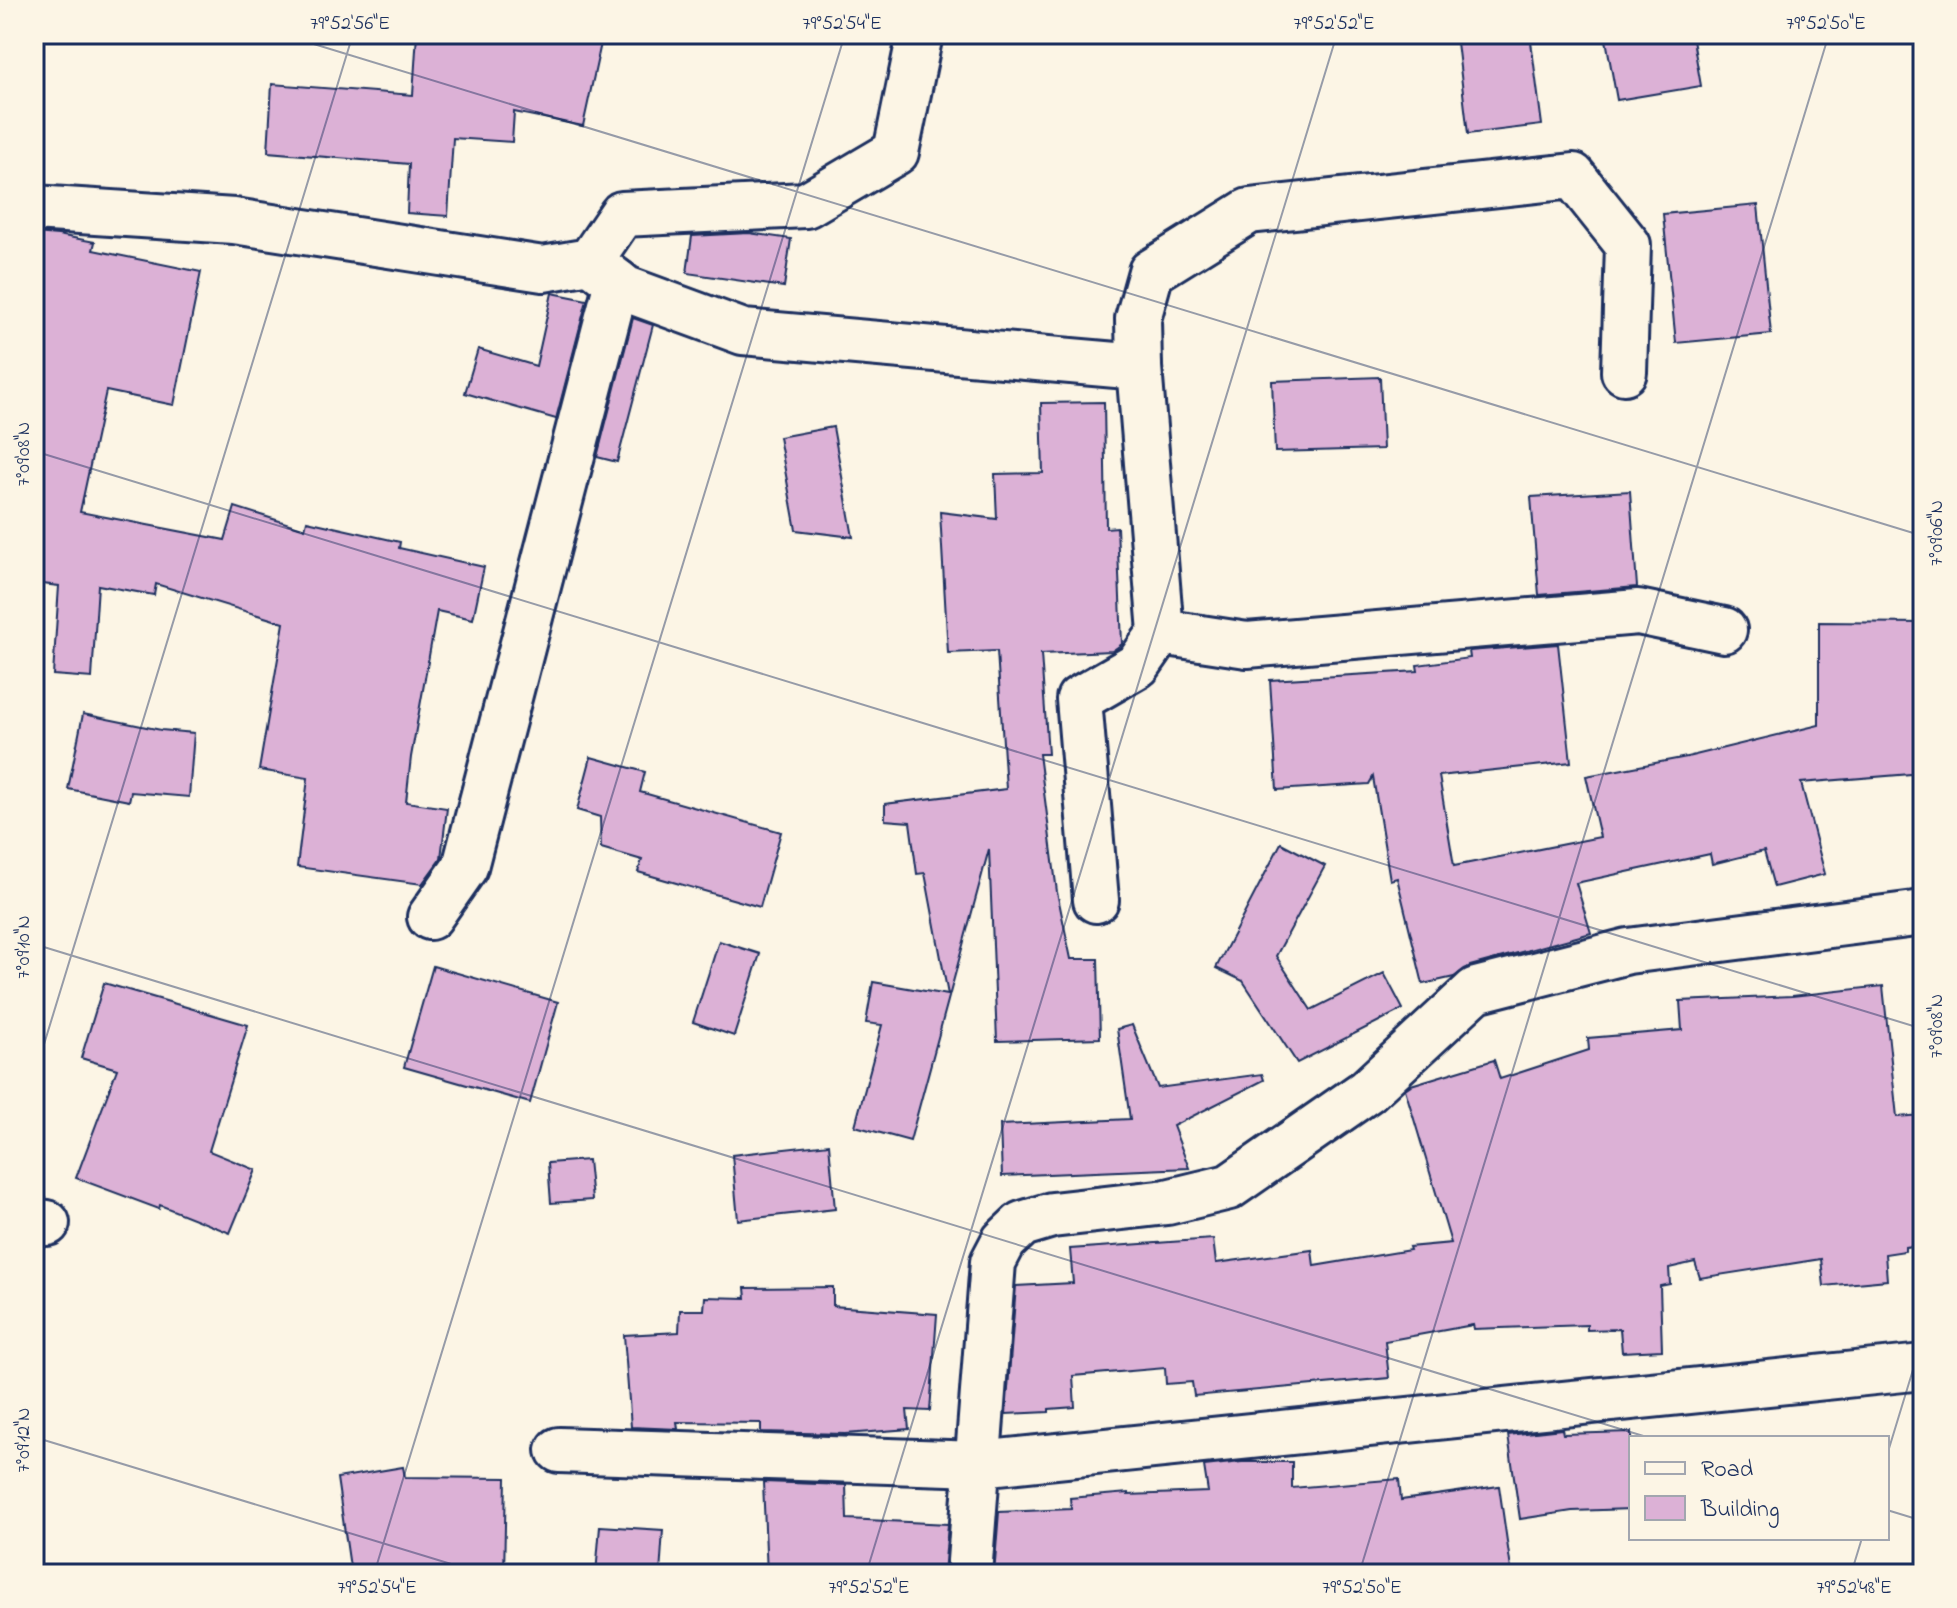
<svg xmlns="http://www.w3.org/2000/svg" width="1957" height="1608" viewBox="0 0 1957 1608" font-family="'Indie Flower',sans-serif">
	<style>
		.building { fill: #dcb1d6; stroke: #1b2f5e; stroke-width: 2 }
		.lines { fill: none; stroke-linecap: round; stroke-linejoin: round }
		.minor-casing { stroke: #1b2f5e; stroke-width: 50 }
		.minor { stroke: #fcf5e5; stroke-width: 44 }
		.ticks { fill: none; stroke: #1b2f5e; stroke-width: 2; stroke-opacity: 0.45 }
		.neatline { fill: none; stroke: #1b2f5e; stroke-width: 3 }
		.ticks-label { font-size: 20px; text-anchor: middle; fill: #1b2f5e }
	</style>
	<rect width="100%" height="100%" fill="#fcf5e5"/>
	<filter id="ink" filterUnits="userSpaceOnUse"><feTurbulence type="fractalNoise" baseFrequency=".0125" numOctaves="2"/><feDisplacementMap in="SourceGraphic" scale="16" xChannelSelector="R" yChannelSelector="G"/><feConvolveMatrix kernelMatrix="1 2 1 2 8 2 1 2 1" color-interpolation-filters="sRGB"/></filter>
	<g filter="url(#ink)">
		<g class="building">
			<polygon points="417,34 603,34 583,126 514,112 512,142 453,138 448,216 407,213 409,164 268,152 272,84 413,95"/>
			<polygon points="1456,34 1530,34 1542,125 1468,134"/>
			<polygon points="1605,34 1692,34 1701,86 1617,100"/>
			<polygon points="1758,205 1771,334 1676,343 1663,214"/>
			<polygon points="34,233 58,235 95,242 93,250 201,272 174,405 106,391 80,512 225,540 235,507 305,529 307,521 400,542 399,548 484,567 473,619 437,611 411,757 406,802 447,808 441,858 422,884 297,867 308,778 259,770 284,623 156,584 154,595 98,585 92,678 53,675 59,586 34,583"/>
			<polygon points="749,233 791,239 784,287 687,273 692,236"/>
			<polygon points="552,293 587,300 556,419 465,393 478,349 536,366"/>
			<polygon points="633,318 653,325 617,462 597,457"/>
			<polygon points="1380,377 1383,449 1275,452 1272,381"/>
			<polygon points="1104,402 1106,528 1117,527 1122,644 1112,651 1041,654 1048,754 1039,754 1057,892 1071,959 1098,959 1100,1038 997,1041 989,849 910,1141 855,1126 882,1025 866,1023 873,982 948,995 925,873 917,874 910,822 885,820 885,804 1006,789 997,651 948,653 940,512 997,519 995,474 1043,473 1041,403"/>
			<polygon points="833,427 853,537 796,530 779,437"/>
			<polygon points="1630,491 1637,587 1539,595 1531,497"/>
			<polygon points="1819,622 1923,623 1923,773 1801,783 1825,874 1774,887 1764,851 1712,864 1710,854 1576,883 1591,933 1470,966 1454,977 1423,984 1397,878 1390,880 1373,777 1369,784 1277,790 1270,680 1418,671 1417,665 1470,658 1469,651 1558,644 1571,762 1439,776 1454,866 1600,837 1586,776 1687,757 1819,725"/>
			<polygon points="83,714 161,730 194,733 189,797 131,792 129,801 68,789"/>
			<polygon points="591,757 645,772 640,792 781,832 760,907 638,872 642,860 601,848 600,817 577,810"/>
			<polygon points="1281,843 1325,866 1276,956 1311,1010 1384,973 1403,1009 1297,1063 1243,981 1216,968"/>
			<polygon points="719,941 760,954 734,1036 693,1022"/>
			<polygon points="433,966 558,1002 530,1103 404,1067"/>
			<polygon points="104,983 248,1025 209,1151 256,1170 230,1233 160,1205 159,1209 76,1178 117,1069 81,1058"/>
			<polygon points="1883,986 1897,1117 1923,1115 1923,1245 1905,1247 1905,1251 1885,1254 1887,1280 1824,1286 1821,1259 1700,1278 1695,1262 1669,1268 1670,1284 1660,1286 1662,1350 1622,1352 1620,1329 1587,1330 1587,1325 1474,1329 1473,1325 1385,1341 1389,1378 1194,1396 1192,1382 1166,1384 1165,1368 1073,1376 1075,1407 1049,1409 1049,1412 1006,1414 1016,1286 1073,1283 1070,1249 1213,1239 1216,1263 1312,1250 1314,1266 1410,1250 1409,1247 1451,1243 1405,1089 1411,1085 1494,1060 1500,1079 1589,1050 1588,1038 1682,1030 1680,1001 1792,996"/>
			<polygon points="1132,1025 1158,1088 1262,1074 1264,1080 1173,1126 1189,1168 1002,1176 1000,1125 1130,1119 1117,1029"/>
			<polygon points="829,1144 835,1209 738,1220 732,1155"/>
			<polygon points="588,1160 592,1200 551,1203 548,1163"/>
			<polygon points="833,1287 833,1306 937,1314 930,1411 907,1410 909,1429 845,1434 761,1432 761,1423 677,1422 678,1429 631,1427 624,1335 679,1332 680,1310 704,1310 705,1297 746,1298 745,1288"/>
			<polygon points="1562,1429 1563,1434 1631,1432 1631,1509 1572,1511 1520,1519 1508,1435"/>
			<polygon points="1242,1462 1292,1462 1292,1488 1399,1479 1401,1500 1499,1486 1511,1569 1473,1574 1341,1574 1341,1569 1220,1571 1220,1574 994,1574 999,1512 1071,1509 1070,1498 1128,1493 1128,1495 1208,1492 1204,1466"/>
			<polygon points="403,1467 405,1477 506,1478 504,1574 351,1574 337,1478"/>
			<polygon points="763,1482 846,1485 847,1519 948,1524 944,1574 767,1574"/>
			<polygon points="600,1526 663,1530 660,1574 596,1574"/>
		</g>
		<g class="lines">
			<g class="minor-casing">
				<g id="minor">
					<polyline points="34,208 234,221 543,269 590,261 622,214 806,205 896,152 920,34"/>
					<polyline points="590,261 626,289 743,332 1139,367 1161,632 1138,665 1079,699 1096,900"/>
					<polyline points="1139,367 1138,319 1151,272 1249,211 1573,176 1628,245 1624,372"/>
					<polyline points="1161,632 1247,645 1638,612 1724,630"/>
					<polyline points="430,917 465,867 617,282"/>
					<polyline points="34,1221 47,1223"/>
					<polyline points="559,1450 979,1464 1923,1367"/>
					<polyline points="969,1574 993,1262 1004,1241 1022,1224 1052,1215 1167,1202 1229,1187 1367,1091 1476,990 1628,951 1923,913"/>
				</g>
			</g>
			<use href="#minor" class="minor"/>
		</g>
	</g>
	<path class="ticks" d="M281,34L1923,536M1893,34L1923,43M34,451L1923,1029M34,944L1650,1438M34,1077L353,34M34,1437L484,1574M1887,1455L1923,1337M1887,1510L1923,1521M374,1574L845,34M866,1574L1337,34M1359,1574L1829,34M1851,1574L1862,1538"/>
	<rect width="1957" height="1608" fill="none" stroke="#fcf5e5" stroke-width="88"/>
	<rect x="1629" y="1436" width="260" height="104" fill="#fcf5e5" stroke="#a2a6af" stroke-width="2"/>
	<rect x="1645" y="1462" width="40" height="12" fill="#fcf5e5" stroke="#a2a6af" stroke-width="2"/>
	<text x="1701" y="1476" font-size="24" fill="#1b2f5e">Road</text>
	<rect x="1645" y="1496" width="40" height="24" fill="#dcb1d6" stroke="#a2a6af" stroke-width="2"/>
	<text x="1701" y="1516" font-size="24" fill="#1b2f5e">Building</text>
	<rect x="44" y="44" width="1869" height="1520" class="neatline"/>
	<g class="ticks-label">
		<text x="350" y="29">79°52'56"E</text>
		<text x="842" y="29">79°52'54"E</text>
		<text x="1334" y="29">79°52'52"E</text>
		<text x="1826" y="29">79°52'50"E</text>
		<text transform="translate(22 454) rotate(-90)" y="7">7°09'08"N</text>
		<text transform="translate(1935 533) rotate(-90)" y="7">7°09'06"N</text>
		<text transform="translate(22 947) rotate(-90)" y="7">7°09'10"N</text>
		<text transform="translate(1935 1026) rotate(-90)" y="7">7°09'08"N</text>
		<text transform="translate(22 1440) rotate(-90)" y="7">7°09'12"N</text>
		<text x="377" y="1593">79°52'54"E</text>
		<text x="869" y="1593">79°52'52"E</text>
		<text x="1362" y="1593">79°52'50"E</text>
		<text x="1854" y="1593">79°52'48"E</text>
	</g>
</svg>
